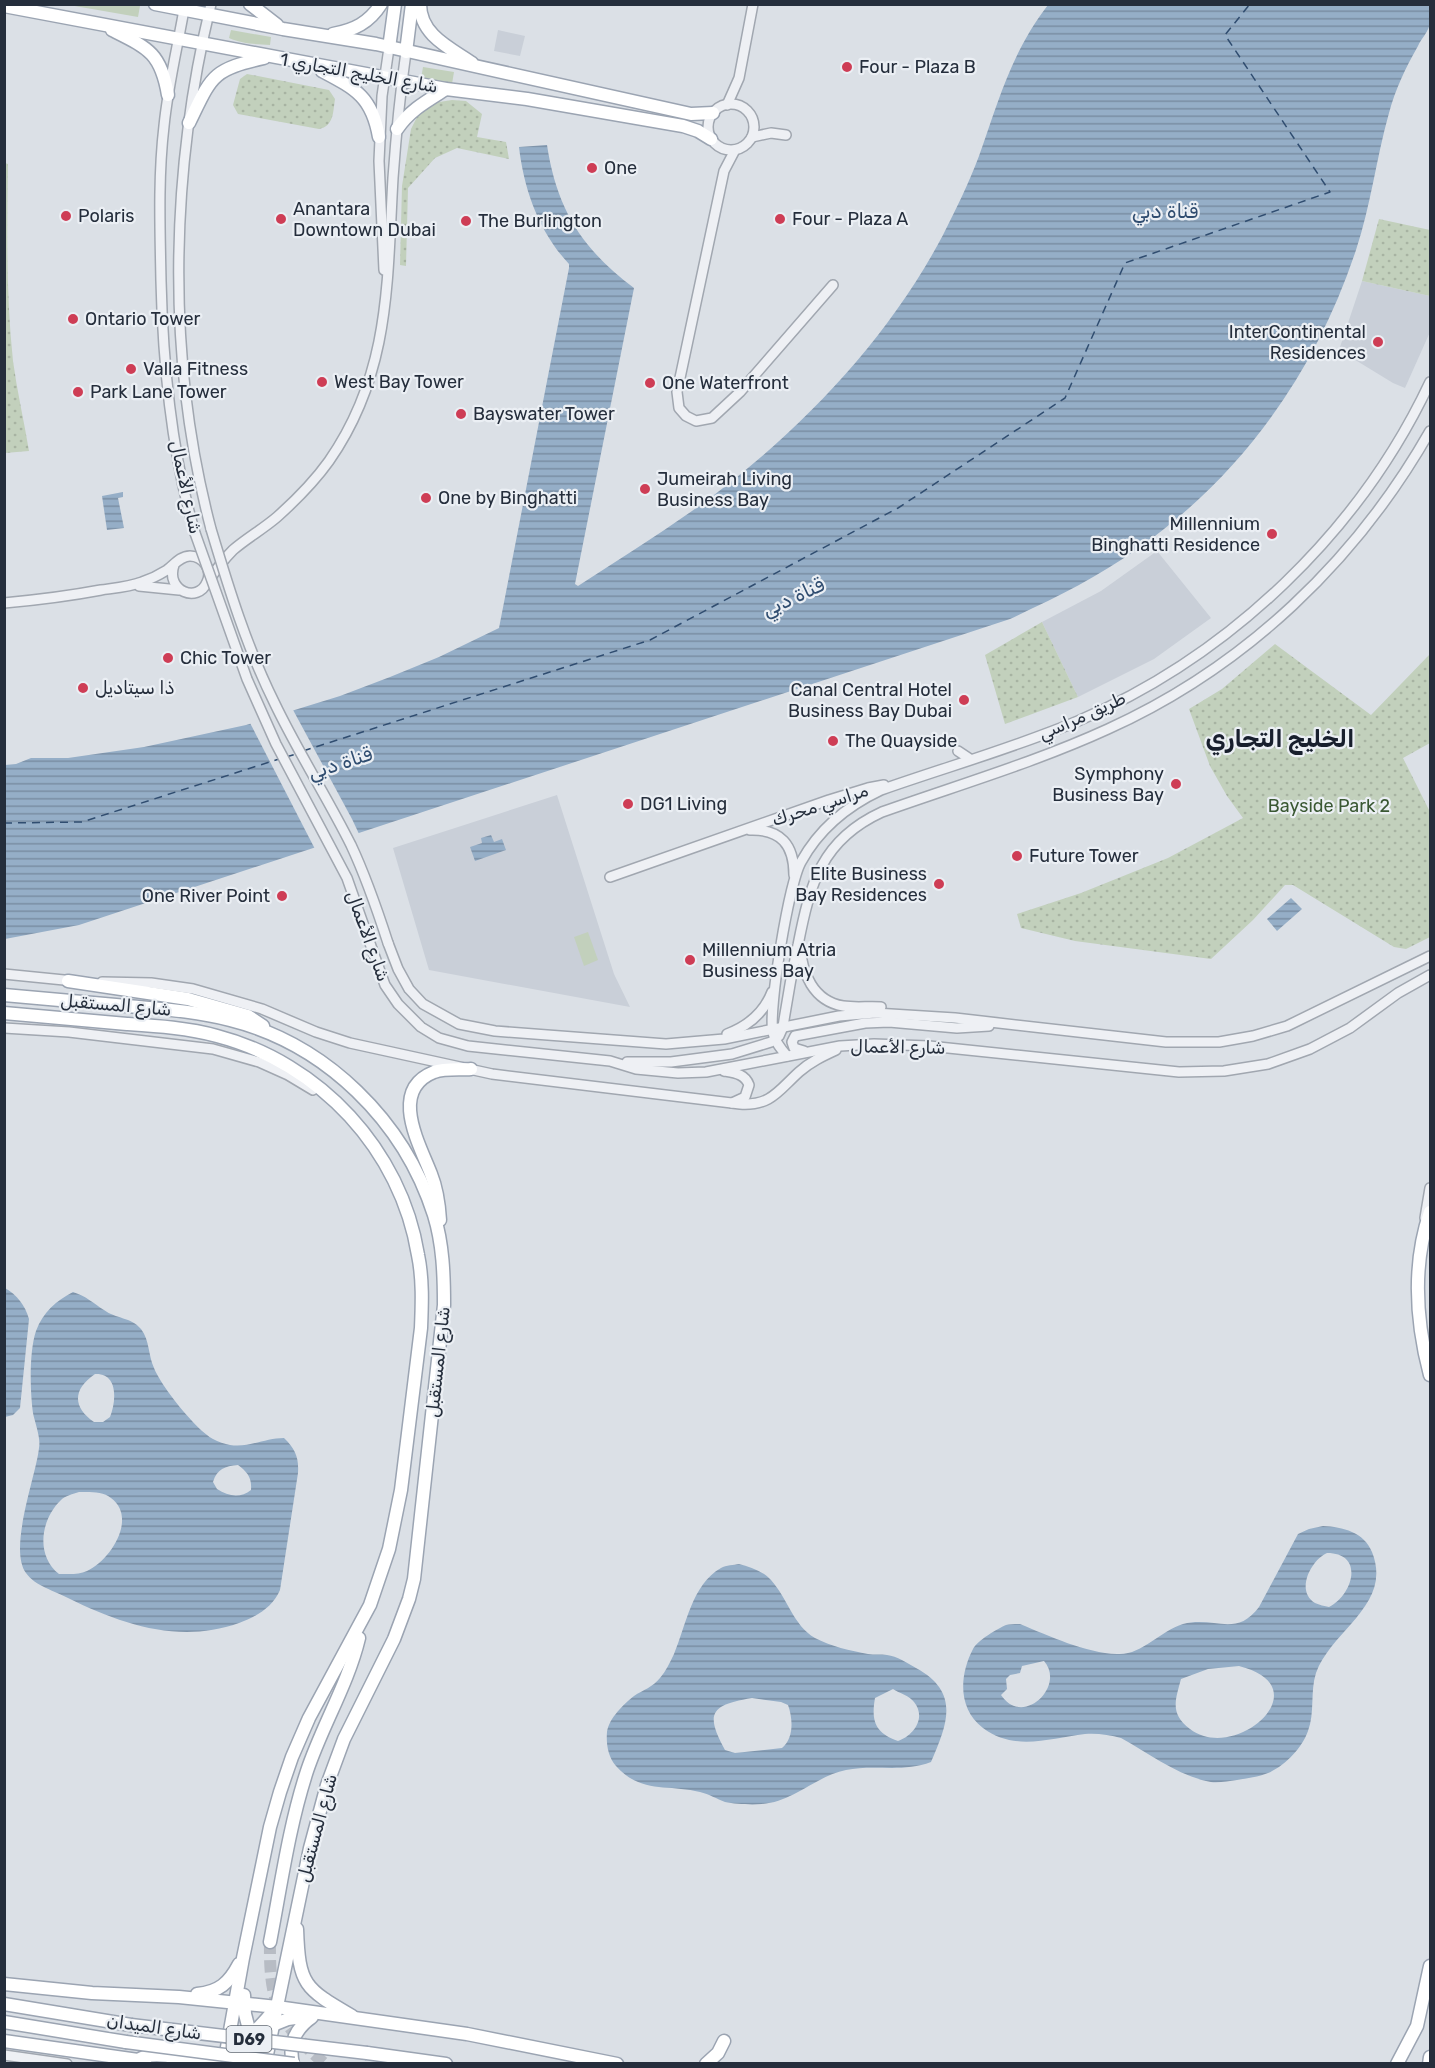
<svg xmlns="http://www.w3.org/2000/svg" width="1435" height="2068" viewBox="0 0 1435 2068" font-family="Rubik,Cairo,sans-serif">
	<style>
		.built { fill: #c9cfd8 }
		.grass { fill: url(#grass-dots) }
		.garden { fill: #c2d0bc }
		.water { fill: url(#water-rules); fill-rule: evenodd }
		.pier { fill: #dbe0e6 }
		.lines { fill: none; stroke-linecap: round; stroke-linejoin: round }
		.ferry { stroke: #304d70; stroke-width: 1.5; stroke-dasharray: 8 6; stroke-linecap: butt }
		.major-tunnel { stroke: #b7bcc4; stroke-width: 12; stroke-dasharray: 12 6; stroke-linecap: butt }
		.minor-casing { stroke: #a1a7b0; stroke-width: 12 }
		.major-casing { stroke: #9ba4b2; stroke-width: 15 }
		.minor { stroke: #eef0f4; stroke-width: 9 }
		.major { stroke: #fff; stroke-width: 12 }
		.minor-bridge-casing { stroke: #a1a7b0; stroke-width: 12; stroke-linecap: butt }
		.major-bridge-casing { stroke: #9ba4b2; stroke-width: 15; stroke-linecap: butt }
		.minor-bridge { stroke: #eef0f4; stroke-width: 9 }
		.major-bridge { stroke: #fff; stroke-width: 12 }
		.poi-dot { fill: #ce3d55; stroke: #ebeff4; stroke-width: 2 }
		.labels { text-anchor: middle; stroke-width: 4.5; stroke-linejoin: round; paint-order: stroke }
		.shield { fill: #ebeff4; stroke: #606873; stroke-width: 1.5 }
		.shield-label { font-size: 16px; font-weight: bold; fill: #252e3c }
		.poi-label { font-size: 18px; fill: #252e3c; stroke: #ebeff4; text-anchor: start }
		.street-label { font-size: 18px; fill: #252e3c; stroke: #ebeff4 }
		.park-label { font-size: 18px; fill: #3a5833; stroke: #ebeff4 }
		.water-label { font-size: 20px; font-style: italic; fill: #304d70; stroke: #ebeff4 }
		.district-label { font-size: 24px; font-weight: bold; fill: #181f2d; stroke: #ebeff4 }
	</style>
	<defs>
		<pattern id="grass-dots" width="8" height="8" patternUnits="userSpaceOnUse" patternTransform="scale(1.5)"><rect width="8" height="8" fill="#c2d0bc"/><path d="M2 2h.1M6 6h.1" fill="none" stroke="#a7b3a2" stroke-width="1.8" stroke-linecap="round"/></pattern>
		<pattern id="water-rules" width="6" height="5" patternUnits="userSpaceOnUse" patternTransform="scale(1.5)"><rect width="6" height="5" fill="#95aec7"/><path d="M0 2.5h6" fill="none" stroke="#798ea3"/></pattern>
	</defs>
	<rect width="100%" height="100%" fill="#dbe0e6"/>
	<g class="built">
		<polygon points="498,30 525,36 520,56 494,51"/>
		<polygon points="1362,281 1430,296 1430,332 1405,388 1393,383 1339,350"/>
		<polygon points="1157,551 1211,618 1154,659 1078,697 1042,622 1101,591"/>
		<polygon points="557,795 614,974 630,1007 429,970 393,848"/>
	</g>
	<g class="grass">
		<path d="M247,74L329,90L335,99C333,112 334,126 319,129L238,114L233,105L240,79Z"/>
		<polygon points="452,100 466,101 482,114 477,137 506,142 509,159 457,148 435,158 408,188 406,266 400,265 402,186 411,129 418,115 433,103"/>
		<path d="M5,163L8,164C7,230 6,295 13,361C17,391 24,421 29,451L5,453Z"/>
		<polygon points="1379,219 1430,230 1430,296 1362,281"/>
		<polygon points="1042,622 1078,697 1005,724 985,655"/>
		<polygon points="1275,644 1371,715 1430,654 1430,743 1403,758 1430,812 1430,937 1406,949 1394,947 1293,885 1285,885 1253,920 1211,959 1075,941 1021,928 1017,914 1081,893 1168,858 1243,818 1227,796 1210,766 1189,709 1222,689"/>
	</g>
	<g class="garden">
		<polygon points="130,5 140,6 138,17 69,5"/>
		<path d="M231,30L271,37L270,45C255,44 243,44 229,38Z"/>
		<polygon points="423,67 454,72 452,84 421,79"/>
		<polygon points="588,932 598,960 584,966 574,937"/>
	</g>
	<g class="water">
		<path d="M1048,5H1430C1430,10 1431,17 1430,23C1429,31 1421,39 1418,46C1406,67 1395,90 1389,113C1376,159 1371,205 1356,250C1308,395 1214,512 1079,585C1057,597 1033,608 1010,619L79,925L5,939V765L16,764L31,758H68L144,747L246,725L340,696L390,677L439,657L499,628L569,268V264C539,232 524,190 519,147L547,145C557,210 582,249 634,288L575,584L578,586C616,561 655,537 692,511C793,439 885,345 943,235C956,209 969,183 979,156C999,100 1011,53 1048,5Z"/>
		<polygon points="123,492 123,497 118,498 124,528 107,530 102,496"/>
		<polygon points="491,835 494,842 502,839 506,850 475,861 470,847 482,843 481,838"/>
		<polygon points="1291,898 1302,909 1277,931 1267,919"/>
		<path d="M5,1288C17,1295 25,1305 29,1319L20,1408L13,1415L5,1417Z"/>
		<path d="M73,1292C86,1296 93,1303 104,1310C116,1319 131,1317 141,1329C150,1341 148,1355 154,1368C161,1386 196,1430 213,1439C218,1442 225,1444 230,1445C249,1448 265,1438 284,1438C295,1449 299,1457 298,1473L280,1590C273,1607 256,1617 239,1623C180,1644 123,1625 68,1598C55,1591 35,1586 26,1573C8,1549 36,1476 39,1448C41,1438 35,1423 33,1413C30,1391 29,1352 36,1331C43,1312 56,1301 73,1292ZM95,1374C119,1373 116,1402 110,1417L103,1422H94C72,1407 73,1389 95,1374ZM238,1465C247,1472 252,1477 251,1490C241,1498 229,1497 217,1489L213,1482C217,1469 225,1466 238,1465ZM79,1492C89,1492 103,1491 111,1498C138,1518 110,1561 87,1571C79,1575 69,1574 59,1574C35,1555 41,1519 61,1500C65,1496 73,1494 79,1492Z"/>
		<path d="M1323,1526C1343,1527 1364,1532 1372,1552C1393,1605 1332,1629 1316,1673C1310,1691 1315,1713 1308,1731C1302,1748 1285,1766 1268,1773C1259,1777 1247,1778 1237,1780C1227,1781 1216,1784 1206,1781C1176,1774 1148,1753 1121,1738C1110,1735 1097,1733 1085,1734C1050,1738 1015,1752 983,1728C958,1709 959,1676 973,1649C978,1640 997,1629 1006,1625C1010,1624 1016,1624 1020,1624C1049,1636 1086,1653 1117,1654C1141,1656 1160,1631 1183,1624C1215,1616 1236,1638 1259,1607L1298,1534L1309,1529ZM1327,1553C1365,1553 1353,1595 1329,1607C1325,1606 1319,1605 1315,1603C1295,1591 1311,1560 1327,1553ZM1044,1661C1066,1686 1023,1728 1001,1695L1007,1689L1006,1679L1010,1675L1020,1673L1022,1666ZM1239,1666C1323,1687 1235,1764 1190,1729C1170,1714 1175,1701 1181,1679L1208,1669Z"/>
		<path d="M739,1564C750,1567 763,1571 771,1580C788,1599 793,1625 815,1638C830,1646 851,1651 868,1654C874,1655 881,1654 887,1655C897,1656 907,1663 916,1668C960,1692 948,1723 931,1762C903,1773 874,1764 846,1770C816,1776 793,1802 762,1804C751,1805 735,1804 725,1802C717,1799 709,1794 700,1792C668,1784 641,1794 616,1766C608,1757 606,1744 607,1732C609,1718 624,1704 634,1696C643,1690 653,1687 660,1678C666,1671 670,1662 674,1654C686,1626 692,1584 721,1568C726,1565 734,1565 739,1564ZM893,1689C899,1693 910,1696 914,1702C927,1718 913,1736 898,1741C875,1733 871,1721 875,1698ZM752,1698L781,1702L788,1705C793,1719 794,1738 782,1748L735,1753L725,1750C704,1712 712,1705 752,1698Z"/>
	</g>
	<polygon class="pier" points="292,708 352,819 360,836 316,851 249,721"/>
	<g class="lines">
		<g class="ferry">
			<polyline points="303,751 650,640 898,508 1065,398 1125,263 1330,192 1225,35 1250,4"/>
			<polyline points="286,757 296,754"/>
			<polyline points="4,823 82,822 279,759"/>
		</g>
		<path class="major-tunnel" d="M270,1942C269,2002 279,2024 325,2064"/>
		<g class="minor-casing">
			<g id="minor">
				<path d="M185,4C178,45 168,85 164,126C158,177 160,229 161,281C163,365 171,452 195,533"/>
				<path d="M211,4C170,174 166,359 211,529"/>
				<circle cx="731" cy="127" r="23"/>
				<polyline points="727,105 739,78 753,4"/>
				<polyline points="752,137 771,133 786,135"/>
				<polyline points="735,150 724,171 677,392 679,408 686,416 696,421 712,418 740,392 833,285"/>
				<polyline points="384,270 379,161 382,96 389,48"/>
				<path d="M208,582C215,571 224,559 233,550C247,538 263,529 277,517C296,500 314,482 329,461C391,372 387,281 393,178C396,136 400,94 406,52"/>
				<polyline points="139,586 179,590"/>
				<path d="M4,603C37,600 69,596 101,590C115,588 129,587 142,582C151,579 159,575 167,570C174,565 180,556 190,556C203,556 213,570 207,582C198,604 165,591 174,565"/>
				<polyline points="958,751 970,759"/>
				<path d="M750,830C781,829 794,845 794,875"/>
				<polyline points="610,877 829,800 868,788 884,785"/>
				<polyline points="388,943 398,969 409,989 423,1004 459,1024 495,1031 666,1044 724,1039 839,1016 875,1013 955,1018 1166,1042 1219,1042 1253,1036 1287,1026 1430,956"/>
				<path d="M800,946C802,973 813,1001 843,1006C856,1008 869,1006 881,1007"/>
				<polyline points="372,949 385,985 398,1004 421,1027 439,1038 468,1046 610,1061 636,1069 678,1073 706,1072 840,1046 874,1044 929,1046 1179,1072 1224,1071 1268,1064 1310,1049 1350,1028 1398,993 1430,975"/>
				<polyline points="4,974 74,981"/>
				<path d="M102,982L151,983L193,989L262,1009L316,1032L350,1043L492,1074L740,1104C771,1106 778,1091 799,1072C810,1062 823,1056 836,1050"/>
				<polyline points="4,1028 69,1032 213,1049 259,1062 288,1075 313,1090"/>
				<path d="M727,1034C748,1026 764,1013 772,992"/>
				<polyline points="804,1051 794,1048 792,1042 795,1036 865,1023 889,1022 957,1028 989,1026"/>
				<path d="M787,1056C781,1049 775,1042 773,1033C768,1009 789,883 801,862C819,829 847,806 881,790C946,767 1014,748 1078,721C1230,656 1360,531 1430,382"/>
				<path d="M627,1062H671L732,1054L771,1042L779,1036L783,1027C787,999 792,972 798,945C810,884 821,840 882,812C958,785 1036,762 1108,729C1245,667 1356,561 1430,431"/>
				<path d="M724,1071C735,1073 745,1074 749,1085L745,1097L732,1103"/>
				<polyline points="1425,1218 1430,1188"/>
				<polyline points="4,2055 67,2064"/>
			</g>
		</g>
		<g class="major-casing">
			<g id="major">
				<polyline points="155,4 283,29 376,44 691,114 713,113"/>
				<polyline points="250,4 277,25"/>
				<path d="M420,4C420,35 450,48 472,63"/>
				<polyline points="4,6 446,89 527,99 683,126 698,131 711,139"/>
				<path d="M112,30C148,48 161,53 168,95"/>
				<path d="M333,34C354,30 369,23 381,4"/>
				<polyline points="389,48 395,4"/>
				<polyline points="406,52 412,4"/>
				<path d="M322,71C356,89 372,97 379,137"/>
				<path d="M189,123C212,76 211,70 264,58"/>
				<path d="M397,129C410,110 427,101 446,89"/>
				<polyline points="68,981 188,999 248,1016 263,1026"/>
				<path d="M4,995C45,999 86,1002 127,1006C161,1009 196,1011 230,1020C326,1044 404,1121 434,1215C443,1244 444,1275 444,1305L414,1579L409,1599L394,1639L344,1739L327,1785L310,1848L265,2064"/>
				<path d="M4,1013C45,1017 86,1020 127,1024C157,1026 188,1028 217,1036C320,1063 401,1150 418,1255C423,1279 422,1304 421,1328L401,1490L389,1549L370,1605L309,1718L292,1757L280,1792L270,1827L243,1958L224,2064"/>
				<path d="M1430,1212C1412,1265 1416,1322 1430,1375"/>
				<path d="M440,1220C439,1204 437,1189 431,1174C420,1145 388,1090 434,1072C445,1068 460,1070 471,1069"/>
				<path d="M297,1929C299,1985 304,1988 352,2016"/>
				<path d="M270,1942C281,1885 289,1826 307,1771C322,1726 348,1684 359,1638"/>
				<polyline points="4,1984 92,1993 179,1997 277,2007 467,2034 617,2064"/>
				<path d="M197,1994C219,1992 229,1983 239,1964"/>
				<polyline points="244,1995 245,2014 258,2064"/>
				<polyline points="4,2004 131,2025"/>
				<polyline points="4,2022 126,2042"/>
				<polyline points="268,2027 288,2019 309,2016"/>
				<polyline points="4,2041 145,2061"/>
				<polyline points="367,2053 446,2064"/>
				<path d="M138,2060C156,2047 193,2065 215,2058C238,2052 261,2026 275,2009"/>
				<path d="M293,2064C288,2044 296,2028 312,2017"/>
				<polyline points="706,2064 718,2053 724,2041"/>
				<polyline points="1397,2064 1417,2026 1430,1966"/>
				<polyline points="1429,2064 1430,2057"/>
			</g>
		</g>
		<use href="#minor" class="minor"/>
		<use href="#major" class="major"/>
		<g class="minor-bridge-casing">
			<g id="minor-bridge">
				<path d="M211,529C229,589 247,648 275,704C298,752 327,797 351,845C366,877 377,909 388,943"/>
				<polyline points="195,533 247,679 276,744 347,878 372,949"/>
			</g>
		</g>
		<g class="major-bridge-casing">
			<g id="major-bridge">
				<polyline points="131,2025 367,2053"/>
				<polyline points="126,2042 294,2064"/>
			</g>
		</g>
		<use href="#minor-bridge" class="minor-bridge"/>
		<use href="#major-bridge" class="major-bridge"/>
	</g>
	<g class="poi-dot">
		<circle cx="847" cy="67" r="6"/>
		<circle cx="592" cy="168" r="6"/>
		<circle cx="66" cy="216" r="6"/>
		<circle cx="281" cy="219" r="6"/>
		<circle cx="780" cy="219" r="6"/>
		<circle cx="466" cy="221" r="6"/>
		<circle cx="73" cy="319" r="6"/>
		<circle cx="1378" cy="342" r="6"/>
		<circle cx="131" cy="369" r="6"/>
		<circle cx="322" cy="382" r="6"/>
		<circle cx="650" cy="383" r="6"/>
		<circle cx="78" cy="392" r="6"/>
		<circle cx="461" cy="414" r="6"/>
		<circle cx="645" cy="489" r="6"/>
		<circle cx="426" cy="498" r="6"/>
		<circle cx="1272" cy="534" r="6"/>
		<circle cx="168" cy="658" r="6"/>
		<circle cx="83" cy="688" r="6"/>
		<circle cx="964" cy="700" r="6"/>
		<circle cx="833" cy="741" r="6"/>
		<circle cx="1176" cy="784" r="6"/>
		<circle cx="628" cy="804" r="6"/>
		<circle cx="1017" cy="856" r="6"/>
		<circle cx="939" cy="884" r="6"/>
		<circle cx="282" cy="896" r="6"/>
		<circle cx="690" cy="960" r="6"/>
	</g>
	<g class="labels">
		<rect class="shield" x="226.5" y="2026" width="45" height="26" rx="4.5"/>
		<g class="shield-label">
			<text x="249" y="2045">D69</text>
		</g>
		<g class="poi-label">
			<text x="859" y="73">Four - Plaza B</text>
			<text x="604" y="174">One</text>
			<text x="293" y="215">Anantara<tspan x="293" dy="21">Downtown Dubai</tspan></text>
			<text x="78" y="222">Polaris</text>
			<text x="792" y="225">Four - Plaza A</text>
			<text x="478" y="227">The Burlington</text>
			<text x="85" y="325">Ontario Tower</text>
			<text x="1366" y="338" text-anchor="end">InterContinental<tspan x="1366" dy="21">Residences</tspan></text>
			<text x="143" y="375">Valla Fitness</text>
			<text x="334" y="388">West Bay Tower</text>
			<text x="662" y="389">One Waterfront</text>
			<text x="90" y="398">Park Lane Tower</text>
			<text x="473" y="420">Bayswater Tower</text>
			<text x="657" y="485">Jumeirah Living<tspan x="657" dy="21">Business Bay</tspan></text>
			<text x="438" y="504">One by Binghatti</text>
			<text x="1260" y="530" text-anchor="end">Millennium<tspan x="1260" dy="21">Binghatti Residence</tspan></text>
			<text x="180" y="664">Chic Tower</text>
			<text x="95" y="694">ذا سيتاديل</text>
			<text x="952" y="696" text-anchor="end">Canal Central Hotel<tspan x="952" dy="21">Business Bay Dubai</tspan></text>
			<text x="845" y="747">The Quayside</text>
			<text x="1164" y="780" text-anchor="end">Symphony<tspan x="1164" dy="21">Business Bay</tspan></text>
			<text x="640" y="810">DG1 Living</text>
			<text x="1029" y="862">Future Tower</text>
			<text x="927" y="880" text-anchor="end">Elite Business<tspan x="927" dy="21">Bay Residences</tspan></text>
			<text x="270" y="902" text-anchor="end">One River Point</text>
			<text x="702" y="956">Millennium Atria<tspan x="702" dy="21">Business Bay</tspan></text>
		</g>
		<g class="street-label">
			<text transform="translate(359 73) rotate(10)" y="6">شارع الخليج التجاري 1</text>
			<text transform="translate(186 487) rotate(78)" y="6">شارع الأعمال</text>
			<text transform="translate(1082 716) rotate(-24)" y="6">طريق مراسي</text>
			<text transform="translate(820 805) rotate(-18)" y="6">مراسي محرك</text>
			<text transform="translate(368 936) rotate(70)" y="6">شارع الأعمال</text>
			<text transform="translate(116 1005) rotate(5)" y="6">شارع المستقبل</text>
			<text transform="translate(898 1047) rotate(1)" y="6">شارع الأعمال</text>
			<text transform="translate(438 1362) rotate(-84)" y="6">شارع المستقبل</text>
			<text transform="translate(317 1828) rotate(-75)" y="6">شارع المستقبل</text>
			<text transform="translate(154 2027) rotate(8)" y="6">شارع الميدان</text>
		</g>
		<g class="park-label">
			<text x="1329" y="812">Bayside Park 2</text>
		</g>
		<g class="water-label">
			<text x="1165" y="218">قناة دبي</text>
			<text transform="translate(793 597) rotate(-25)" y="7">قناة دبي</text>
			<text transform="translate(340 763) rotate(-18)" y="7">قناة دبي</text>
		</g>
		<g class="district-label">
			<text x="1280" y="747">الخليج التجاري</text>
		</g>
	</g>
	<rect width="1435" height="2068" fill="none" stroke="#252e3c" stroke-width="12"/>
</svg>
